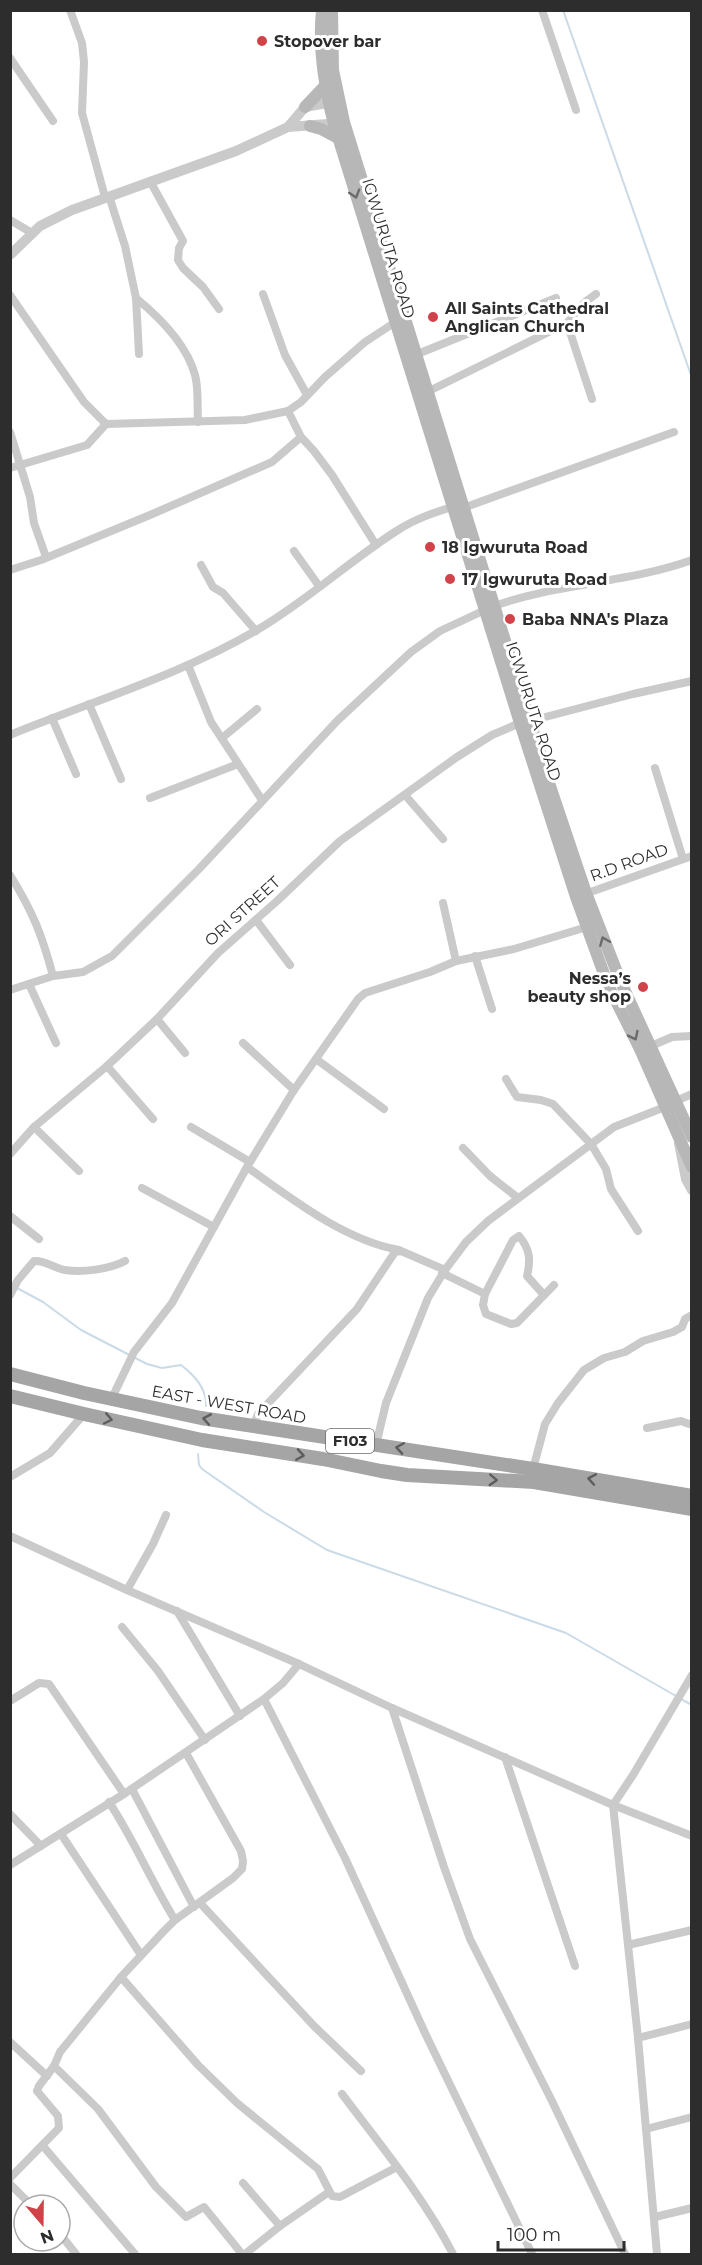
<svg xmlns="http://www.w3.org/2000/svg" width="702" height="2265" viewBox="0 0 702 2265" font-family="Montserrat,sans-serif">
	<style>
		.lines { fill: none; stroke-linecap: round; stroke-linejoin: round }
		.stream { stroke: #cadbe7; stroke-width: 2 }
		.minor { stroke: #cacaca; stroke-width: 8 }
		.tertiary { stroke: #cacaca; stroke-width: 10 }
		.secondary { stroke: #b7b7b7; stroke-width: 12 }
		.primary { stroke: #a5a5a5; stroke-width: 14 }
		.oneway { stroke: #6b6b6b }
		.oneway2 { stroke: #5d5d5d }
		.poi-dot { fill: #d24249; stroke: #fff; stroke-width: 2 }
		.labels { text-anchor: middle; stroke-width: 6; stroke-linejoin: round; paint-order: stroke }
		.shield { fill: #fff; stroke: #6c6c6c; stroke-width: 1.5 }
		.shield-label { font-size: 15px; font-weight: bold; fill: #2d2d2d }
		.poi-label { font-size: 16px; font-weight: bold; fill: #2d2d2d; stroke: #fff; text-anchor: start }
		.street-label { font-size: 16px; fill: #2d2d2d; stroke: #fff }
	</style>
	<rect width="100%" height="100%" fill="#fff"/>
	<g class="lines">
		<g class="stream">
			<polyline points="563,10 692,378"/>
			<path d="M17,1288L43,1302L81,1330L147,1364L162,1368L181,1365C194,1375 207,1388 206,1406"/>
			<polyline points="198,1454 199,1465 202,1469 264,1512 327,1550 566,1633 676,1696"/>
			<polyline points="681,1699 692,1705"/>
		</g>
		<g class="minor">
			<polyline points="70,10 82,43 84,62 82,113 105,197"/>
			<polyline points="542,10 576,110"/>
			<polyline points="10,58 53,121"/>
			<polyline points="150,181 183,241 179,248 178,260 183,268 203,287 219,309"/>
			<polyline points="109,196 125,246 136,298 139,354"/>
			<polyline points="10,220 32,233"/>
			<polyline points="263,294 285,355 307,395"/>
			<polyline points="10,295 84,402 106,424 245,420 288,411 301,402 325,377 365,342 394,323"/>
			<path d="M136,298C159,317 187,345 195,375C199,389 197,407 198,422"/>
			<polyline points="567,323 592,399"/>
			<polyline points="415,355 556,298"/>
			<polyline points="427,392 567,323 585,302 596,294"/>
			<polyline points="288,411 301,437 314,451 332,475 376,545"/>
			<polyline points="10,432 30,497 34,523 46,557"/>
			<polyline points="10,468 87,445 106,424"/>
			<polyline points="463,508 674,432"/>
			<polyline points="294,551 319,586"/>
			<polyline points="201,565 213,587 223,593 256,631"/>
			<polyline points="10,570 41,560 150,515 272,462 301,437"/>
			<path d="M494,606C559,583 628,583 692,560"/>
			<polyline points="188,665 211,722 262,800"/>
			<polyline points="89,704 121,779"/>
			<polyline points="52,718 76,774"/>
			<polyline points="530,721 633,694 692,681"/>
			<path d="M10,735C93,701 180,675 257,630C307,601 349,561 398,530C415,519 433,513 452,507"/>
			<polyline points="222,738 257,709"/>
			<polyline points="655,768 683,859"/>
			<polyline points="405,795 443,839"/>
			<polyline points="150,798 238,764"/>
			<path d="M10,875C33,912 42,935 53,976"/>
			<polyline points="582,895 692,856"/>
			<polyline points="443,903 456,961"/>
			<polyline points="256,920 290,965"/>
			<polyline points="475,956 492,1009"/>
			<polyline points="29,984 56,1043"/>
			<polyline points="10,990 53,976 83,972 112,956 199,869 337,721 411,652 440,631 485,610"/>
			<polyline points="157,1019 185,1053"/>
			<polyline points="243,1043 294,1090"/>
			<polyline points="651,1046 672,1037 692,1036"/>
			<polyline points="316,1059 384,1109"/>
			<polyline points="107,1066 153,1119"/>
			<polyline points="506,1079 517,1097 541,1100 553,1104 591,1144 606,1169 611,1189 638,1231"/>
			<polyline points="676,1101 692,1094"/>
			<polyline points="34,1127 79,1171"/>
			<polyline points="191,1127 250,1162"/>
			<polyline points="463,1148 490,1176 518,1198"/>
			<polyline points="10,1154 34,1127 107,1066 157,1019 218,953 277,901 340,841 457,757 492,735 520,723"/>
			<path d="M247,1167C292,1199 344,1240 399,1250"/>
			<polyline points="142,1188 214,1227"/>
			<polyline points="10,1216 39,1239"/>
			<polyline points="442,1273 485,1294 483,1305 486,1314 511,1324 517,1323 554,1285"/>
			<path d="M485,1294L513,1240L519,1236C530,1249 531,1260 527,1276L544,1295"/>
			<path d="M10,1295L18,1280L34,1261C45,1260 54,1268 65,1270C82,1273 110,1269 125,1261"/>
			<polyline points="112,1398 134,1352 172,1303 247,1167 294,1090 358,999 365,993 430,972 456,961 514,949 587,927"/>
			<polyline points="253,1427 258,1414 357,1309 395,1252 401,1251 445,1270"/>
			<polyline points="647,1428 681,1421 692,1425"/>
			<polyline points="376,1445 386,1403 428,1298 445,1270 466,1242 488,1221 614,1127 665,1107"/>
			<polyline points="533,1469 545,1424 558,1403 584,1370 604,1358 625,1352 643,1341 673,1332 682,1327 685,1319 692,1315"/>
			<polyline points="10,1477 50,1453 84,1414"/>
			<polyline points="10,1536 127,1590 299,1664 392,1708 613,1805 638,2038 657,2254"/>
			<polyline points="127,1590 153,1544 166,1515"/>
			<polyline points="177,1611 240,1716"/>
			<polyline points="122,1627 158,1671 205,1740"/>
			<polyline points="692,1675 633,1775 613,1805 692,1836"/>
			<polyline points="264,1699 345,1858 425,2033 532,2254"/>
			<polyline points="10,1701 39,1683 49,1684 124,1794"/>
			<polyline points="392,1708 444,1867 470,1939 551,2099 625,2254"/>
			<polyline points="505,1757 575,1966"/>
			<polyline points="132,1789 194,1907"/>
			<path d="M109,1802C134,1840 151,1881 175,1920"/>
			<polyline points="10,1814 41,1846"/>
			<polyline points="61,1834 141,1955"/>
			<polyline points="10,1865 124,1794 264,1699 283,1683 299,1664"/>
			<polyline points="200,1903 314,2026 361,2071"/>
			<polyline points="628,1945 692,1930"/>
			<polyline points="121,1977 198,2065 237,2103 318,2169 332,2196 340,2197 397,2167"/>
			<polyline points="638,2038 692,2024"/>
			<polyline points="10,2042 47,2076"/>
			<polyline points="54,2066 98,2109 156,2187 186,2217 204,2207 242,2254"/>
			<path d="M342,2094C381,2146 423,2196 453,2254"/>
			<polyline points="646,2129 692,2117"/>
			<polyline points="43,2146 135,2254"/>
			<polyline points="10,2178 59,2128 58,2116 37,2091 39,2086 54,2066 60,2052 121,1977 163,1932 175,1920 233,1878 242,1869 243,1861 241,1851 186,1753"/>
			<polyline points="243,2183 280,2226"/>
			<polyline points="10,2184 31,2205"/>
			<polyline points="655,2217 692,2208"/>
			<polyline points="60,2234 76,2254"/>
			<polyline points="245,2254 280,2226 329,2192"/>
		</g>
		<g class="tertiary">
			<polyline points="288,127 305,107 337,101"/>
			<polyline points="10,255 40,226 72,210 236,151 288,127 341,123"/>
			<polyline points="679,1143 686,1179 692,1190"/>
		</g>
		<g class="secondary">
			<path d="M322,10C318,49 324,86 334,124L520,723L576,897L608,985L640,1049L692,1167"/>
			<polyline points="332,10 333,70 344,122 552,792 586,893 620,980 692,1137"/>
			<polyline points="305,107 325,86"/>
			<polyline points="310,126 321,129 338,138"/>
		</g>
		<g class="primary">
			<polyline points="10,1374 84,1393 201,1418 533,1469 692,1496"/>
			<polyline points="10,1396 84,1414 202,1440 323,1459 381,1471 407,1475 534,1482 692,1509"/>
		</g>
	</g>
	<defs><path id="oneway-chevron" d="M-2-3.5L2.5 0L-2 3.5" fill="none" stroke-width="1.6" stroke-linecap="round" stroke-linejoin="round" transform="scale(1.5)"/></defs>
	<g class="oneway">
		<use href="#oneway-chevron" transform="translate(355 194) rotate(73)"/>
		<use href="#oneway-chevron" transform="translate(604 941) rotate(-112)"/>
		<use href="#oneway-chevron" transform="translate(634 1036) rotate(64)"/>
	</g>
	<g class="oneway2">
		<use href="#oneway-chevron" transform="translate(108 1419) rotate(12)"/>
		<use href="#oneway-chevron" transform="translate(207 1419) rotate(-170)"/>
		<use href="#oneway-chevron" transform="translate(400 1448) rotate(-171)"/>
		<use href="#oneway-chevron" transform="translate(300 1455) rotate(9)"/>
		<use href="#oneway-chevron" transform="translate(592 1479) rotate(-170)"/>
		<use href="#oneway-chevron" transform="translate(493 1480) rotate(3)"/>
	</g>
	<g class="poi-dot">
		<circle cx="262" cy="41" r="6"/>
		<circle cx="433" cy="317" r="6"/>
		<circle cx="430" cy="547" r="6"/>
		<circle cx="450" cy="579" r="6"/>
		<circle cx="510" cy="619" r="6"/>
		<circle cx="643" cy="987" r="6"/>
	</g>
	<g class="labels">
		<rect class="shield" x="326" y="1429" width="48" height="24" rx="4.5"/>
		<g class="shield-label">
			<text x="350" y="1446">F103</text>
		</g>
		<g class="poi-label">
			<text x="274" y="47">Stopover bar</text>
			<text x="445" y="314">All Saints Cathedral<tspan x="445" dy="18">Anglican Church</tspan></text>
			<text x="442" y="553">18 Igwuruta Road</text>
			<text x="462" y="585">17 Igwuruta Road</text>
			<text x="522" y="625">Baba NNA's Plaza</text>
			<text x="631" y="984" text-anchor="end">Nessa’s<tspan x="631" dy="18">beauty shop</tspan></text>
		</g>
		<g class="street-label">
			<text transform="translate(389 248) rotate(73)" y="6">IGWURUTA ROAD</text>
			<text transform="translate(534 711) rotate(72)" y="6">IGWURUTA ROAD</text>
			<text transform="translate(629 862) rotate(-20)" y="6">R.D ROAD</text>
			<text transform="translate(242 911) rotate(-42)" y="6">ORI STREET</text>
			<text transform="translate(229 1404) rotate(10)" y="6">EAST - WEST ROAD</text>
		</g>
	</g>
	<rect width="702" height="2265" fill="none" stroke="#2d2d2d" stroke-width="24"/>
	<g transform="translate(42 2223) rotate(160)"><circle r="28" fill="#ffffff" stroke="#ababab" stroke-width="1.5"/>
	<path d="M0-4.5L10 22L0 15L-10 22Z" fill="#d24249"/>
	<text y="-9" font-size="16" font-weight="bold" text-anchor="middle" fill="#2d2d2d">N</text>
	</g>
	<path d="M498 2241v9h126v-9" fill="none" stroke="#2d2d2d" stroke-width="3"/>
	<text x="507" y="2241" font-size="18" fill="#2d2d2d" stroke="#ffffff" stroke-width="4.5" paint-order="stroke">100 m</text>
</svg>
